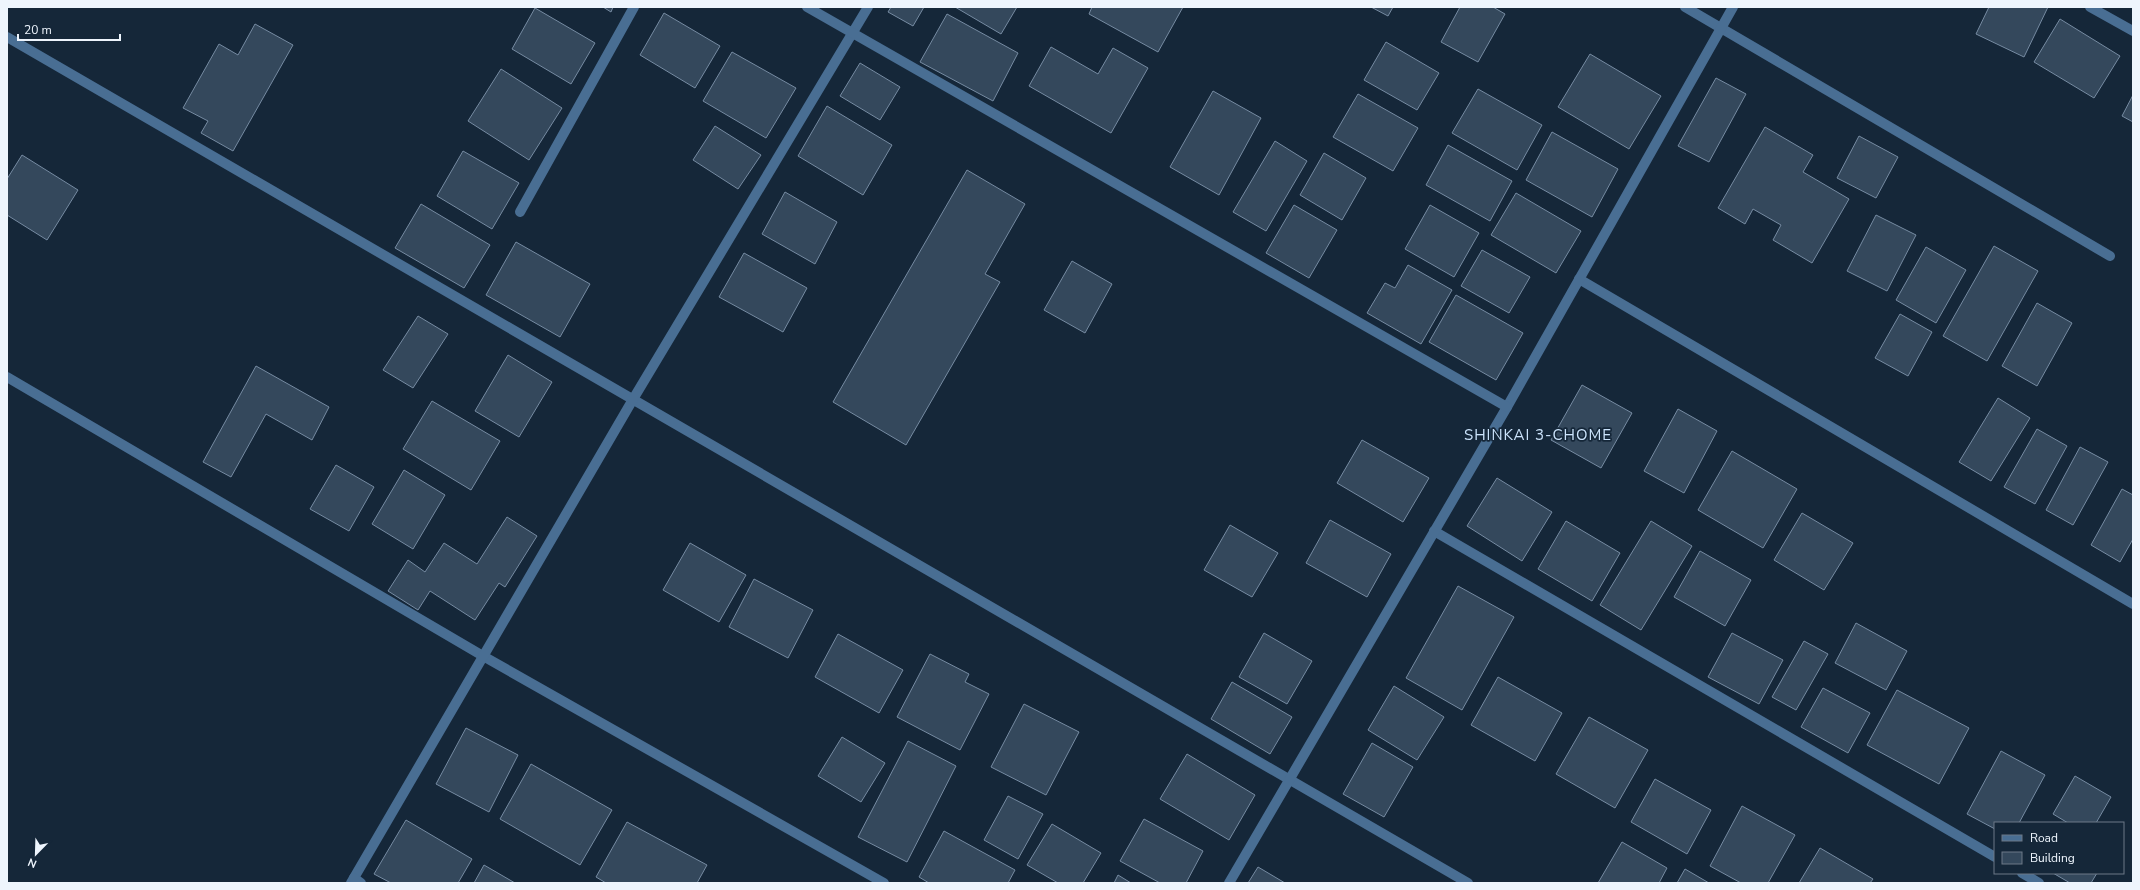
<svg xmlns="http://www.w3.org/2000/svg" width="2140" height="890" viewBox="0 0 2140 890" font-family="'Nunito Sans',sans-serif">
	<style>
		.building { fill: #34485c; stroke: #768ba2 }
		.lines { fill: none; stroke-linecap: round; stroke-linejoin: round }
		.lane { stroke: #496e93; stroke-width: 10 }
		.street { stroke: #496e93; stroke-width: 10 }
		.labels { text-anchor: middle; stroke-width: 3.5; stroke-linejoin: round; paint-order: stroke }
		.neighbourhood-label { font-size: 15px; letter-spacing: 1px; fill: #cce4fc; stroke: #152739 }
	</style>
	<rect width="100%" height="100%" fill="#152739"/>
	<g class="building">
		<polygon points="603,7 613,7 611,12"/>
		<polygon points="891,7 924,7 913,26 888,12"/>
		<polygon points="955,7 1017,7 1001,34"/>
		<polygon points="1092,7 1183,7 1158,52 1089,14"/>
		<polygon points="1371,7 1393,7 1388,16"/>
		<polygon points="1460,7 1493,7 1505,14 1478,62 1441,42"/>
		<polygon points="1989,7 2048,7 2024,57 1976,34"/>
		<polygon points="535,8 595,43 571,84 512,49"/>
		<polygon points="664,13 720,46 695,88 640,55"/>
		<polygon points="947,14 1018,53 993,101 920,62"/>
		<polygon points="2060,19 2120,56 2094,98 2034,62"/>
		<polygon points="255,24 293,45 233,151 201,133 208,121 183,108 219,44 238,55"/>
		<polygon points="1386,42 1439,73 1417,110 1364,80"/>
		<polygon points="1051,47 1098,74 1113,48 1148,68 1111,133 1029,86"/>
		<polygon points="732,52 796,88 766,138 703,101"/>
		<polygon points="1590,54 1661,96 1629,149 1558,107"/>
		<polygon points="860,63 900,87 880,120 840,96"/>
		<polygon points="501,69 562,108 529,160 468,121"/>
		<polygon points="1716,78 1746,94 1709,162 1678,146"/>
		<polygon points="1478,89 1542,125 1517,170 1452,133"/>
		<polygon points="1213,91 1261,118 1219,195 1170,167"/>
		<polygon points="1358,94 1418,128 1393,171 1333,137"/>
		<polygon points="2133,95 2133,122 2122,116"/>
		<polygon points="827,106 892,145 863,195 798,156"/>
		<polygon points="715,126 761,155 738,189 693,160"/>
		<polygon points="1765,127 1813,155 1803,172 1849,199 1812,263 1773,240 1781,225 1753,209 1745,224 1718,208"/>
		<polygon points="1552,132 1618,169 1592,217 1526,180"/>
		<polygon points="1859,136 1898,157 1876,198 1837,178"/>
		<polygon points="1275,141 1307,161 1266,231 1233,212"/>
		<polygon points="1448,145 1512,181 1490,221 1426,185"/>
		<polygon points="463,151 519,183 492,229 437,196"/>
		<polygon points="1324,153 1366,178 1342,220 1300,195"/>
		<polygon points="22,155 78,190 47,240 7,215 7,179"/>
		<polygon points="967,170 1025,204 985,274 1000,282 906,445 833,402"/>
		<polygon points="785,192 837,222 815,264 762,234"/>
		<polygon points="1516,193 1581,231 1556,273 1491,235"/>
		<polygon points="421,204 490,245 464,288 395,248"/>
		<polygon points="1294,205 1337,230 1309,278 1266,253"/>
		<polygon points="1430,205 1479,233 1454,277 1405,249"/>
		<polygon points="1876,215 1916,235 1887,291 1847,271"/>
		<polygon points="516,242 590,284 560,337 486,295"/>
		<polygon points="1994,246 2038,271 1987,361 1943,336"/>
		<polygon points="1926,247 1966,270 1936,323 1896,300"/>
		<polygon points="1482,250 1530,277 1509,313 1461,286"/>
		<polygon points="744,253 807,288 783,332 719,297"/>
		<polygon points="1072,261 1112,284 1085,333 1044,310"/>
		<polygon points="1408,265 1452,290 1421,344 1367,313 1385,283 1395,288"/>
		<polygon points="1456,295 1523,333 1496,380 1429,342"/>
		<polygon points="2037,303 2072,323 2037,386 2002,366"/>
		<polygon points="1900,314 1932,332 1908,376 1875,358"/>
		<polygon points="418,316 448,334 413,388 383,370"/>
		<polygon points="508,355 552,382 519,437 475,411"/>
		<polygon points="256,366 329,407 312,440 266,414 231,477 203,462"/>
		<polygon points="1582,385 1632,413 1601,468 1551,440"/>
		<polygon points="1998,398 2030,418 1991,481 1959,462"/>
		<polygon points="432,401 500,441 471,490 403,449"/>
		<polygon points="1678,409 1717,431 1684,493 1644,471"/>
		<polygon points="2037,429 2067,446 2035,504 2004,487"/>
		<polygon points="1362,440 1429,478 1403,522 1337,483"/>
		<polygon points="2080,447 2108,462 2073,525 2046,510"/>
		<polygon points="1732,451 1797,489 1763,548 1698,510"/>
		<polygon points="336,465 374,487 349,531 310,509"/>
		<polygon points="404,470 445,495 413,549 372,524"/>
		<polygon points="1497,478 1552,512 1522,561 1467,526"/>
		<polygon points="2122,489 2133,495 2133,539 2120,562 2091,545"/>
		<polygon points="1802,513 1853,543 1824,590 1774,560"/>
		<polygon points="507,517 537,536 505,587 499,583 475,620 430,591 418,610 388,591 408,560 425,572 444,543 477,564"/>
		<polygon points="1330,520 1391,554 1367,597 1306,563"/>
		<polygon points="1566,521 1620,553 1592,601 1538,569"/>
		<polygon points="1651,521 1692,546 1641,630 1600,605"/>
		<polygon points="1230,525 1278,553 1252,597 1204,570"/>
		<polygon points="690,543 746,575 719,622 663,590"/>
		<polygon points="1700,551 1751,580 1725,626 1674,597"/>
		<polygon points="754,579 813,610 788,658 729,627"/>
		<polygon points="1458,586 1514,617 1462,710 1406,678"/>
		<polygon points="1856,623 1907,651 1886,690 1835,663"/>
		<polygon points="1264,633 1312,661 1287,704 1239,677"/>
		<polygon points="1732,633 1783,660 1759,704 1708,677"/>
		<polygon points="838,634 903,670 879,713 815,677"/>
		<polygon points="1804,641 1828,654 1796,710 1772,697"/>
		<polygon points="930,654 969,674 965,682 989,694 960,750 897,717"/>
		<polygon points="1498,677 1562,713 1535,761 1471,725"/>
		<polygon points="1232,682 1292,717 1270,754 1211,719"/>
		<polygon points="1394,686 1444,717 1417,760 1368,730"/>
		<polygon points="1823,688 1870,713 1848,753 1801,727"/>
		<polygon points="1897,690 1969,728 1939,784 1867,745"/>
		<polygon points="1024,704 1079,732 1046,795 991,767"/>
		<polygon points="1589,717 1648,750 1615,808 1556,774"/>
		<polygon points="466,728 518,755 489,812 436,784"/>
		<polygon points="842,737 885,763 861,802 818,776"/>
		<polygon points="908,741 956,766 907,862 858,837"/>
		<polygon points="1372,743 1413,767 1384,817 1343,794"/>
		<polygon points="2001,751 2045,775 2019,823 1995,823 1995,829 1967,814"/>
		<polygon points="1187,754 1255,795 1229,840 1160,799"/>
		<polygon points="531,764 612,810 580,865 500,819"/>
		<polygon points="2075,776 2111,797 2096,823 2068,823 2053,814"/>
		<polygon points="1655,779 1711,810 1687,854 1631,822"/>
		<polygon points="1008,796 1043,814 1018,859 984,840"/>
		<polygon points="1742,806 1795,835 1768,883 1741,883 1710,866"/>
		<polygon points="1144,819 1203,851 1186,883 1160,883 1120,861"/>
		<polygon points="406,820 472,859 458,883 391,883 374,874"/>
		<polygon points="627,822 707,865 697,883 606,883 596,877"/>
		<polygon points="1052,824 1101,853 1083,883 1058,883 1027,865"/>
		<polygon points="944,831 1015,870 1008,883 929,883 919,877"/>
		<polygon points="1622,842 1667,868 1659,883 1598,883"/>
		<polygon points="1820,848 1873,879 1870,883 1799,883"/>
		<polygon points="484,865 515,883 474,883"/>
		<polygon points="1258,867 1285,883 1248,883"/>
		<polygon points="1685,869 1709,883 1677,883"/>
		<polygon points="2053,873 2097,873 2091,883 2070,883"/>
		<polygon points="1118,875 1131,883 1114,883"/>
	</g>
	<g class="lines">
		<g class="lane">
			<polyline points="1685,7 2110,256"/>
			<polyline points="2090,7 2133,31"/>
			<polyline points="7,37 1468,883"/>
			<polyline points="1579,279 2133,604"/>
			<polyline points="7,377 483,656 884,883"/>
			<polyline points="1434,531 1995,857"/>
			<polyline points="2022,873 2039,883"/>
			<polyline points="351,883 632,401 868,7"/>
			<polyline points="1229,883 1507,407 1733,7"/>
		</g>
		<g class="street">
			<polyline points="807,7 1507,407"/>
			<polyline points="520,212 634,7"/>
			<polyline points="354,878 361,883"/>
		</g>
	</g>
	<g class="labels">
		<g class="neighbourhood-label">
			<text x="1538" y="440">SHINKAI 3-CHOME</text>
		</g>
	</g>
	<rect width="2140" height="890" fill="none" stroke="#eef5fd" stroke-width="16"/>
	<rect x="1994" y="822" width="130" height="52" fill="#152739" stroke="#6c7987"/>
	<rect x="2002" y="835" width="20" height="6" fill="#496e93" stroke="#6c7987"/>
	<text x="2030" y="842" font-size="12" fill="#eef5fd">Road</text>
	<rect x="2002" y="852" width="20" height="12" fill="#34485c" stroke="#6c7987"/>
	<text x="2030" y="862" font-size="12" fill="#eef5fd">Building</text>
	<g transform="translate(36 854) rotate(203)" stroke="#152739" stroke-width="3" paint-order="stroke">
	<path d="M0-3L7 15L0 10L-7 15Z" fill="#eef5fd"/>
	<text y="-6" font-size="11" font-weight="bold" text-anchor="middle" fill="#eef5fd">N</text>
	</g>
	<path d="M18 34v6h102v-6" fill="none" stroke="#eef5fd" stroke-width="2"/>
	<text x="24" y="34" font-size="12" fill="#eef5fd" stroke="#152739" stroke-width="3" paint-order="stroke">20 m</text>
</svg>
